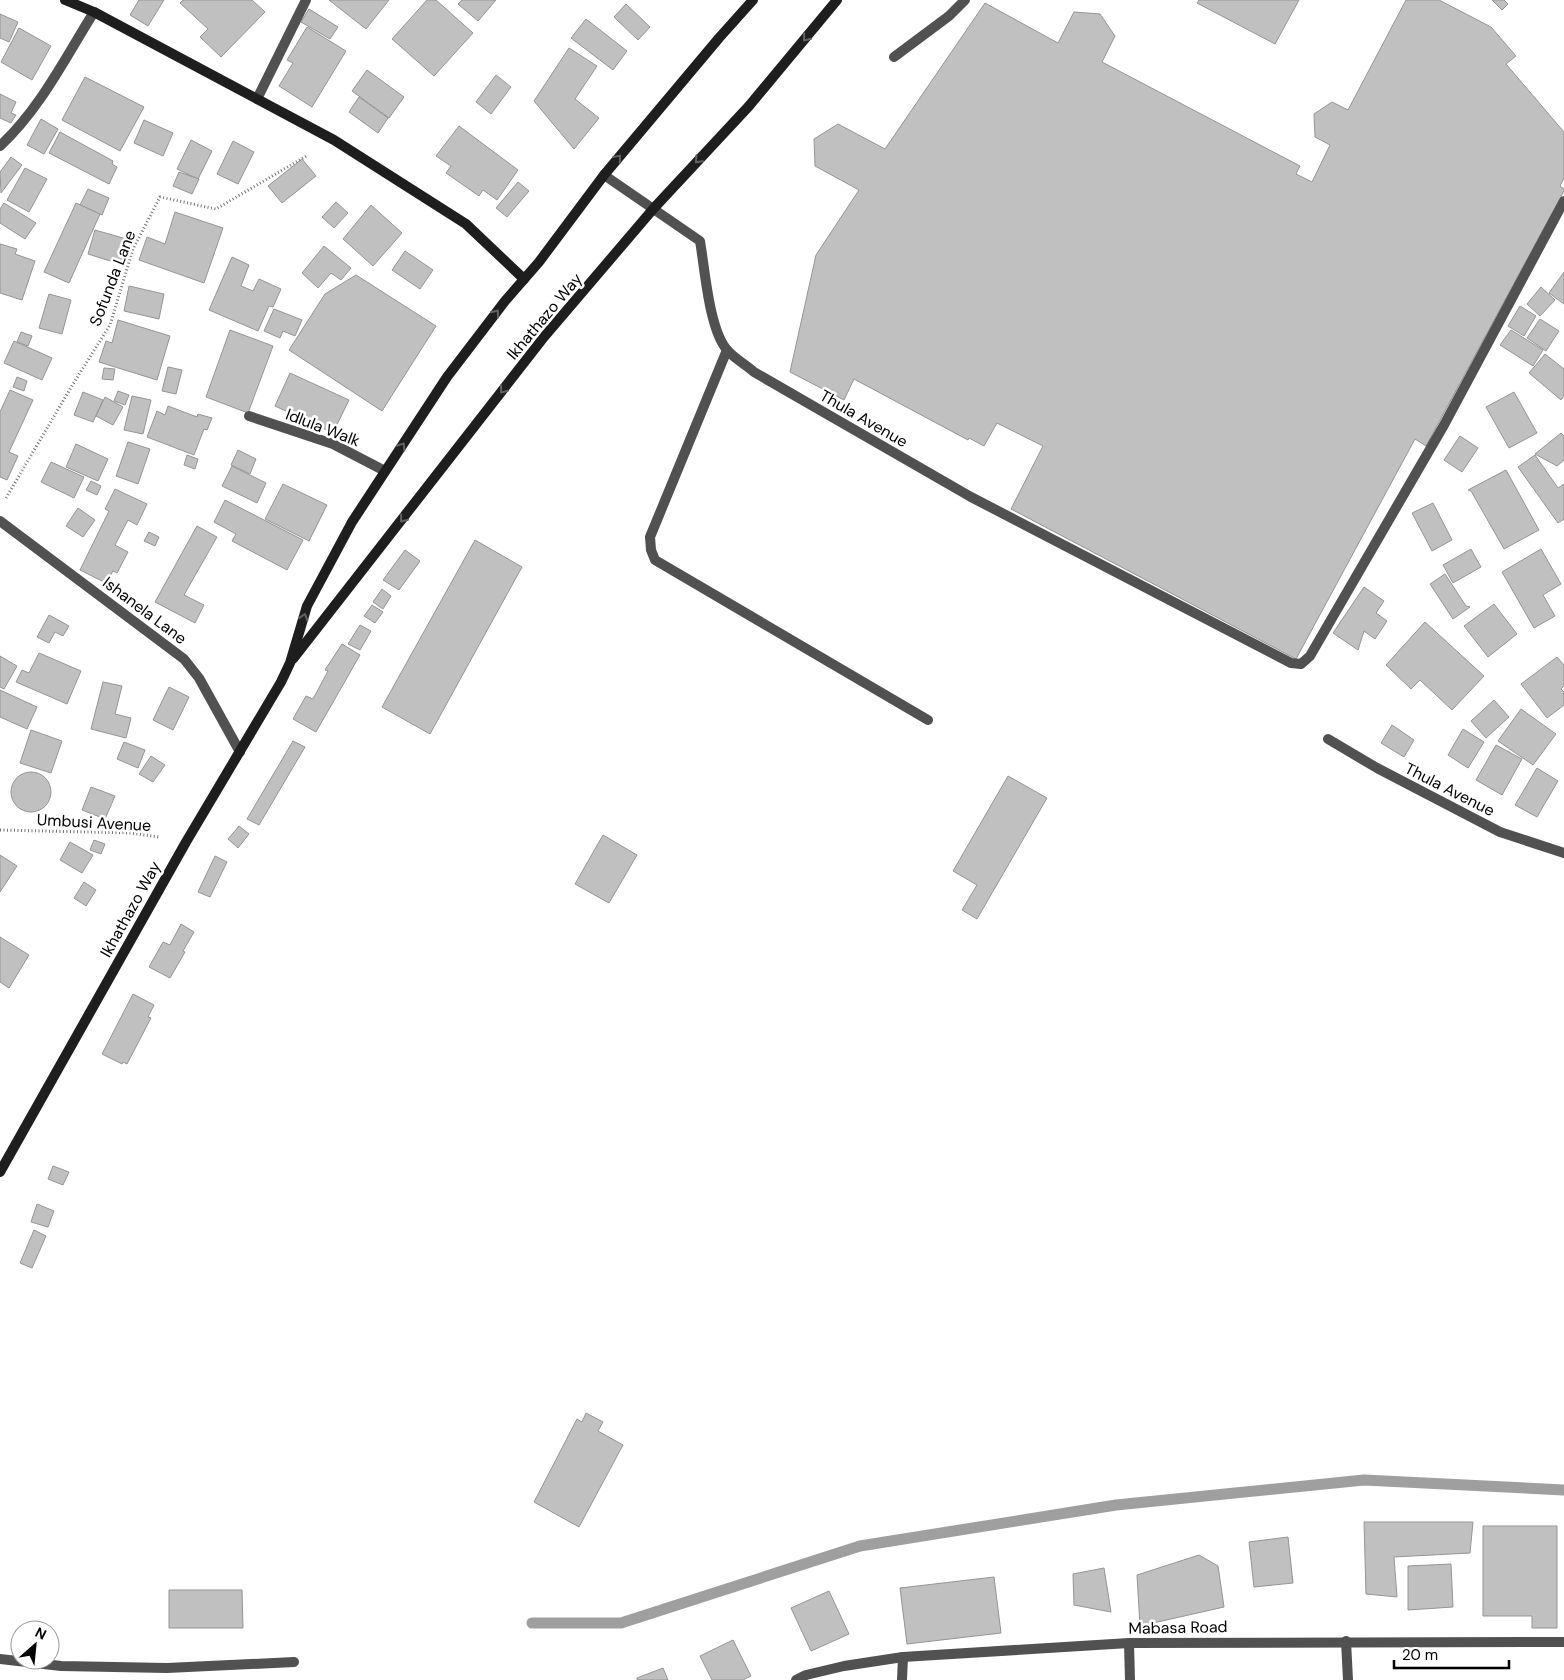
<svg xmlns="http://www.w3.org/2000/svg" width="1564" height="1680" viewBox="0 0 1564 1680" font-family="'DM Sans',sans-serif">
	<style>
		.lines { fill: none; stroke-linecap: round; stroke-linejoin: round }
		.stream { stroke: #9f9f9f; stroke-width: 11 }
		.building { fill: #c0c0c0; stroke: #959595 }
		.path { stroke: #737373; stroke-width: 3; stroke-dasharray: 1 2.5; stroke-linecap: butt }
		.lane { stroke: #515151; stroke-width: 10 }
		.street { stroke: #515151; stroke-width: 10 }
		.secondary { stroke: #1e1e1e; stroke-width: 10 }
		.oneway { stroke: #626262 }
		.labels { text-anchor: middle; stroke-width: 5; stroke-linejoin: round; paint-order: stroke }
		.street-label { font-size: 16px; fill: #000; stroke: #fff }
	</style>
	<rect width="100%" height="100%" fill="#fff"/>
	<g class="lines">
		<polyline class="stream" points="532,1623 621,1623 860,1546 1116,1505 1364,1480 1564,1490"/>
	</g>
	<g class="building">
		<polygon points="139,0 164,0 148,26 130,15"/>
		<polygon points="183,0 252,0 265,12 221,57 200,37 208,29 180,3"/>
		<polygon points="329,0 389,0 366,29"/>
		<polygon points="427,0 436,0 473,33 434,76 392,39"/>
		<polygon points="462,0 496,0 478,21 458,4"/>
		<polygon points="1199,0 1299,0 1275,44 1197,3"/>
		<polygon points="1406,0 1439,0 1491,27 1516,56 1506,64 1564,132 1564,178 1560,186 1564,189 1564,191 1426,446 1415,439 1296,659 1011,509 1043,446 997,423 984,446 969,438 968,440 854,379 844,400 790,372 816,255 859,190 815,166 814,139 838,124 885,149 985,3 1058,43 1074,12 1100,14 1115,36 1102,62 1300,166 1296,174 1312,182 1330,145 1315,137 1314,114 1332,102 1348,110"/>
		<polygon points="1492,0 1504,0 1508,4 1502,10"/>
		<polygon points="626,4 650,27 638,40 614,17"/>
		<polygon points="309,9 338,27 330,39 301,22"/>
		<polygon points="0,14 18,22 9,42 0,38"/>
		<polygon points="586,19 627,51 613,70 571,38"/>
		<polygon points="307,27 346,51 312,107 279,86 293,63 287,60"/>
		<polygon points="19,28 51,46 32,80 1,62"/>
		<polygon points="569,48 597,66 575,99 599,118 574,149 534,101"/>
		<polygon points="367,70 404,97 389,118 352,91"/>
		<polygon points="496,75 511,87 491,114 476,102"/>
		<polygon points="85,77 144,107 120,151 62,120"/>
		<polygon points="0,94 16,102 11,113 16,115 11,123 0,118"/>
		<polygon points="359,97 388,118 378,133 349,112"/>
		<polygon points="41,119 58,129 44,154 27,145"/>
		<polygon points="144,120 173,133 163,156 134,143"/>
		<polygon points="459,126 518,170 497,200 483,190 479,196 446,173 451,166 436,156"/>
		<polygon points="60,132 113,161 112,164 117,167 109,184 49,153"/>
		<polygon points="191,140 212,151 198,179 177,169"/>
		<polygon points="233,141 254,152 238,184 217,174"/>
		<polygon points="11,157 22,165 1,193 0,172"/>
		<polygon points="302,159 316,176 282,203 268,186"/>
		<polygon points="25,168 47,179 29,212 7,200"/>
		<polygon points="179,172 199,179 192,194 173,186"/>
		<polygon points="518,182 529,191 507,217 496,208"/>
		<polygon points="88,189 109,198 102,215 80,205"/>
		<polygon points="336,202 348,213 334,228 322,217"/>
		<polygon points="4,203 36,223 25,239 0,223 0,209"/>
		<polygon points="76,203 100,214 69,283 44,272"/>
		<polygon points="371,205 402,233 373,266 343,239"/>
		<polygon points="175,212 223,228 204,283 139,260 147,237 165,244"/>
		<polygon points="95,230 130,240 123,265 88,254"/>
		<polygon points="0,244 17,249 15,254 35,261 22,300 0,293"/>
		<polygon points="324,246 351,268 341,280 331,273 318,288 302,273"/>
		<polygon points="405,251 433,270 420,289 392,270"/>
		<polygon points="232,257 249,265 241,286 253,291 259,279 281,289 273,307 269,306 258,331 209,310"/>
		<polygon points="1564,272 1564,304 1549,293"/>
		<polygon points="356,275 436,326 382,411 289,350 325,294"/>
		<polygon points="129,286 164,294 159,319 124,311"/>
		<polygon points="1541,287 1555,300 1540,316 1527,304"/>
		<polygon points="49,294 71,300 62,334 39,328"/>
		<polygon points="1520,306 1536,316 1524,336 1508,326"/>
		<polygon points="274,309 302,320 295,336 283,331 280,338 264,331"/>
		<polygon points="1540,319 1559,331 1546,351 1527,338"/>
		<polygon points="118,320 170,336 157,380 99,362 106,341 112,343"/>
		<polygon points="230,330 273,346 248,413 206,397"/>
		<polygon points="1511,330 1543,350 1533,366 1500,345"/>
		<polygon points="21,332 32,336 28,346 17,342"/>
		<polygon points="14,341 52,358 42,380 4,363"/>
		<polygon points="1545,354 1564,369 1564,396 1561,400 1529,373"/>
		<polygon points="168,367 182,370 176,394 162,391"/>
		<polygon points="104,368 115,369 113,380 102,379"/>
		<polygon points="290,373 349,400 333,433 275,406"/>
		<polygon points="17,377 27,381 24,391 13,387"/>
		<polygon points="10,390 33,400 9,452 18,456 7,480 0,477 0,412"/>
		<polygon points="118,391 129,395 125,405 114,401"/>
		<polygon points="83,392 103,400 93,422 74,415"/>
		<polygon points="1514,392 1537,433 1509,448 1486,407"/>
		<polygon points="132,396 151,400 143,434 124,430"/>
		<polygon points="105,397 123,407 113,425 96,416"/>
		<polygon points="168,406 197,417 198,414 212,418 207,430 204,429 194,455 147,437 157,411 165,415"/>
		<polygon points="1561,433 1564,436 1564,460 1557,466 1535,454"/>
		<polygon points="1460,436 1478,448 1462,472 1444,460"/>
		<polygon points="128,442 150,449 138,484 116,476"/>
		<polygon points="76,444 108,459 98,481 66,467"/>
		<polygon points="238,450 256,459 250,474 231,465"/>
		<polygon points="187,455 198,459 195,469 184,465"/>
		<polygon points="1535,455 1558,488 1564,484 1564,519 1558,523 1518,467"/>
		<polygon points="51,462 84,477 74,498 41,482"/>
		<polygon points="232,466 266,483 257,503 222,486"/>
		<polygon points="1506,470 1539,530 1504,549 1471,491 1468,490"/>
		<polygon points="91,481 101,486 97,495 86,490"/>
		<polygon points="283,484 327,505 309,541 265,519"/>
		<polygon points="115,489 147,504 137,525 128,520 115,545 128,552 117,573 113,571 106,583 80,570 109,511 105,509"/>
		<polygon points="225,500 303,540 287,570 232,541 236,534 214,522"/>
		<polygon points="1433,503 1452,540 1432,551 1412,513"/>
		<polygon points="78,508 95,520 83,537 66,526"/>
		<polygon points="197,526 217,537 184,595 204,605 195,623 155,602"/>
		<polygon points="149,532 159,537 155,546 144,541"/>
		<polygon points="475,540 522,567 430,734 382,707"/>
		<polygon points="1471,549 1481,567 1453,583 1443,565"/>
		<polygon points="1541,549 1561,584 1543,595 1555,616 1534,628 1502,572"/>
		<polygon points="405,550 420,561 399,590 383,580"/>
		<polygon points="1445,574 1466,606 1470,607 1453,619 1430,584"/>
		<polygon points="1364,587 1384,601 1376,613 1387,621 1375,639 1364,631 1358,650 1333,633"/>
		<polygon points="382,589 391,596 383,609 373,602"/>
		<polygon points="1494,604 1517,634 1488,657 1464,626"/>
		<polygon points="372,605 383,612 375,623 364,616"/>
		<polygon points="49,615 69,626 63,636 55,632 49,643 37,637"/>
		<polygon points="1425,622 1484,676 1452,710 1420,680 1411,689 1386,665"/>
		<polygon points="360,625 371,631 360,650 348,644"/>
		<polygon points="342,644 360,655 316,732 293,719 306,696 313,699 328,671 325,670"/>
		<polygon points="39,653 81,671 67,704 16,682 22,670 29,673"/>
		<polygon points="0,656 17,666 4,689 0,687"/>
		<polygon points="1557,657 1564,665 1564,686 1561,689 1564,692 1564,705 1547,718 1521,684"/>
		<polygon points="103,682 122,686 115,714 131,718 126,738 91,729"/>
		<polygon points="169,687 189,697 173,730 153,720"/>
		<polygon points="0,690 37,707 27,729 0,717"/>
		<polygon points="1494,700 1509,717 1486,738 1471,721"/>
		<polygon points="1521,709 1556,734 1533,765 1498,741"/>
		<polygon points="1392,725 1414,740 1404,757 1381,743"/>
		<polygon points="1463,729 1484,742 1468,768 1448,755"/>
		<polygon points="31,730 62,741 51,773 20,763"/>
		<polygon points="293,741 305,747 259,825 247,819"/>
		<polygon points="124,742 145,750 138,768 117,759"/>
		<polygon points="1496,745 1522,759 1502,795 1476,780"/>
		<polygon points="151,756 165,765 153,782 139,774"/>
		<polygon points="1537,768 1558,781 1537,817 1515,805"/>
		<circle cx="31" cy="792" r="20"/>
		<polygon points="1008,776 1047,798 977,919 962,910 977,885 953,871"/>
		<polygon points="91,787 115,796 105,819 82,810"/>
		<polygon points="239,826 249,834 238,848 228,839"/>
		<polygon points="603,835 637,855 609,903 575,884"/>
		<polygon points="94,840 105,844 101,854 90,850"/>
		<polygon points="70,842 93,855 82,873 60,860"/>
		<polygon points="0,855 17,866 0,892"/>
		<polygon points="215,856 227,862 210,897 198,892"/>
		<polygon points="84,882 96,890 86,906 74,898"/>
		<polygon points="181,924 194,932 183,951 185,952 170,978 149,967 163,942 170,945"/>
		<polygon points="0,937 29,955 9,988 0,982"/>
		<polygon points="133,994 154,1005 148,1017 151,1018 127,1064 123,1062 122,1064 102,1054"/>
		<polygon points="53,1166 69,1172 63,1185 48,1179"/>
		<polygon points="37,1204 54,1211 48,1227 31,1222"/>
		<polygon points="34,1230 46,1236 32,1268 20,1263"/>
		<polygon points="586,1413 603,1422 598,1431 623,1445 579,1527 534,1502 577,1419 582,1422"/>
		<polygon points="1364,1522 1473,1522 1470,1553 1394,1557 1397,1597 1366,1594"/>
		<polygon points="1483,1526 1557,1526 1557,1628 1532,1628 1532,1616 1483,1616"/>
		<polygon points="1288,1537 1293,1583 1254,1587 1249,1542"/>
		<polygon points="1199,1555 1218,1566 1224,1607 1140,1626 1137,1575"/>
		<polygon points="1451,1564 1453,1607 1408,1610 1408,1566"/>
		<polygon points="1104,1568 1111,1612 1074,1605 1073,1574"/>
		<polygon points="994,1577 1001,1633 907,1644 900,1588"/>
		<polygon points="169,1590 242,1590 243,1628 169,1628"/>
		<polygon points="829,1591 849,1634 811,1651 791,1608"/>
		<polygon points="733,1640 751,1676 743,1680 712,1680 700,1656"/>
		<polygon points="663,1668 668,1680 637,1680 637,1678"/>
	</g>
	<g class="lines">
		<g class="path">
			<polyline points="6,498 73,384 110,325 133,249 160,197 216,209 308,155"/>
			<polyline points="0,830 130,833 159,837"/>
		</g>
		<g class="lane">
			<polyline points="894,57 949,16 965,0"/>
			<path d="M604,175L700,241C705,270 709,329 727,350C734,358 746,365 754,372L971,497L1291,663L1301,664L1310,656L1444,425L1564,201"/>
			<polyline points="727,350 650,537 651,550 655,560 928,720"/>
			<polyline points="0,1659 61,1666 167,1668 294,1662"/>
		</g>
		<g class="street">
			<polyline points="257,99 306,0"/>
			<path d="M0,146C40,109 65,58 94,12"/>
			<polyline points="249,416 333,444 385,471"/>
			<polyline points="0,521 184,659 199,678 240,752"/>
			<polyline points="1328,739 1377,768 1500,832 1564,853"/>
			<polyline points="1346,1641 1348,1680"/>
			<polyline points="1129,1643 1130,1680"/>
			<polyline points="796,1680 806,1675 844,1666 903,1657 1129,1643 1564,1642"/>
			<polyline points="902,1680 903,1657"/>
		</g>
		<g class="secondary">
			<polyline points="65,0 94,12 334,140 466,224 524,279"/>
			<polyline points="293,659 544,337 654,208 749,106 837,0"/>
			<polyline points="0,1172 186,842 281,682 290,663 307,606 352,522 447,377 505,301 539,262 604,175 719,38 753,0"/>
		</g>
	</g>
	<defs><path id="oneway-chevron" d="M-2-3.5L2.5 0L-2 3.5" fill="none" stroke-width="1.6" stroke-linecap="round" stroke-linejoin="round" transform="scale(1.25)"/></defs>
	<g class="oneway">
		<use href="#oneway-chevron" transform="translate(806 38) rotate(129)"/>
		<use href="#oneway-chevron" transform="translate(618 158) rotate(-50)"/>
		<use href="#oneway-chevron" transform="translate(698 160) rotate(133)"/>
		<use href="#oneway-chevron" transform="translate(496 313) rotate(-52)"/>
		<use href="#oneway-chevron" transform="translate(503 390) rotate(128)"/>
		<use href="#oneway-chevron" transform="translate(402 446) rotate(-57)"/>
		<use href="#oneway-chevron" transform="translate(403 519) rotate(128)"/>
		<use href="#oneway-chevron" transform="translate(304 617) rotate(-73)"/>
	</g>
	<g class="labels">
		<g class="street-label">
			<text transform="translate(112 278) rotate(-69)" y="6">Sofunda Lane</text>
			<text transform="translate(544 316) rotate(-50)" y="6">Ikhathazo Way</text>
			<text transform="translate(864 418) rotate(30)" y="6">Thula Avenue</text>
			<text transform="translate(323 427) rotate(21)" y="6">Idlula Walk</text>
			<text transform="translate(145 610) rotate(37)" y="6">Ishanela Lane</text>
			<text transform="translate(1450 789) rotate(27)" y="6">Thula Avenue</text>
			<text transform="translate(94 822) rotate(3)" y="6">Umbusi Avenue</text>
			<text transform="translate(130 909) rotate(-61)" y="6">Ikhathazo Way</text>
			<text transform="translate(1178 1627) rotate(-1)" y="6">Mabasa Road</text>
		</g>
	</g>
	<g transform="translate(35 1645) rotate(27)"><circle r="24" fill="#ffffff" stroke="#999999"/>
	<path d="M0-4L9 19L0 12L-9 19Z" fill="#000000"/>
	<text y="-8" font-size="14" font-weight="bold" text-anchor="middle" fill="#000000">N</text>
	</g>
	<path d="M1394 1660v8h115v-8" fill="none" stroke="#000000" stroke-width="2.5"/>
	<text x="1402" y="1660" font-size="15" fill="#000000" stroke="#ffffff" stroke-width="4" paint-order="stroke">20 m</text>
</svg>
